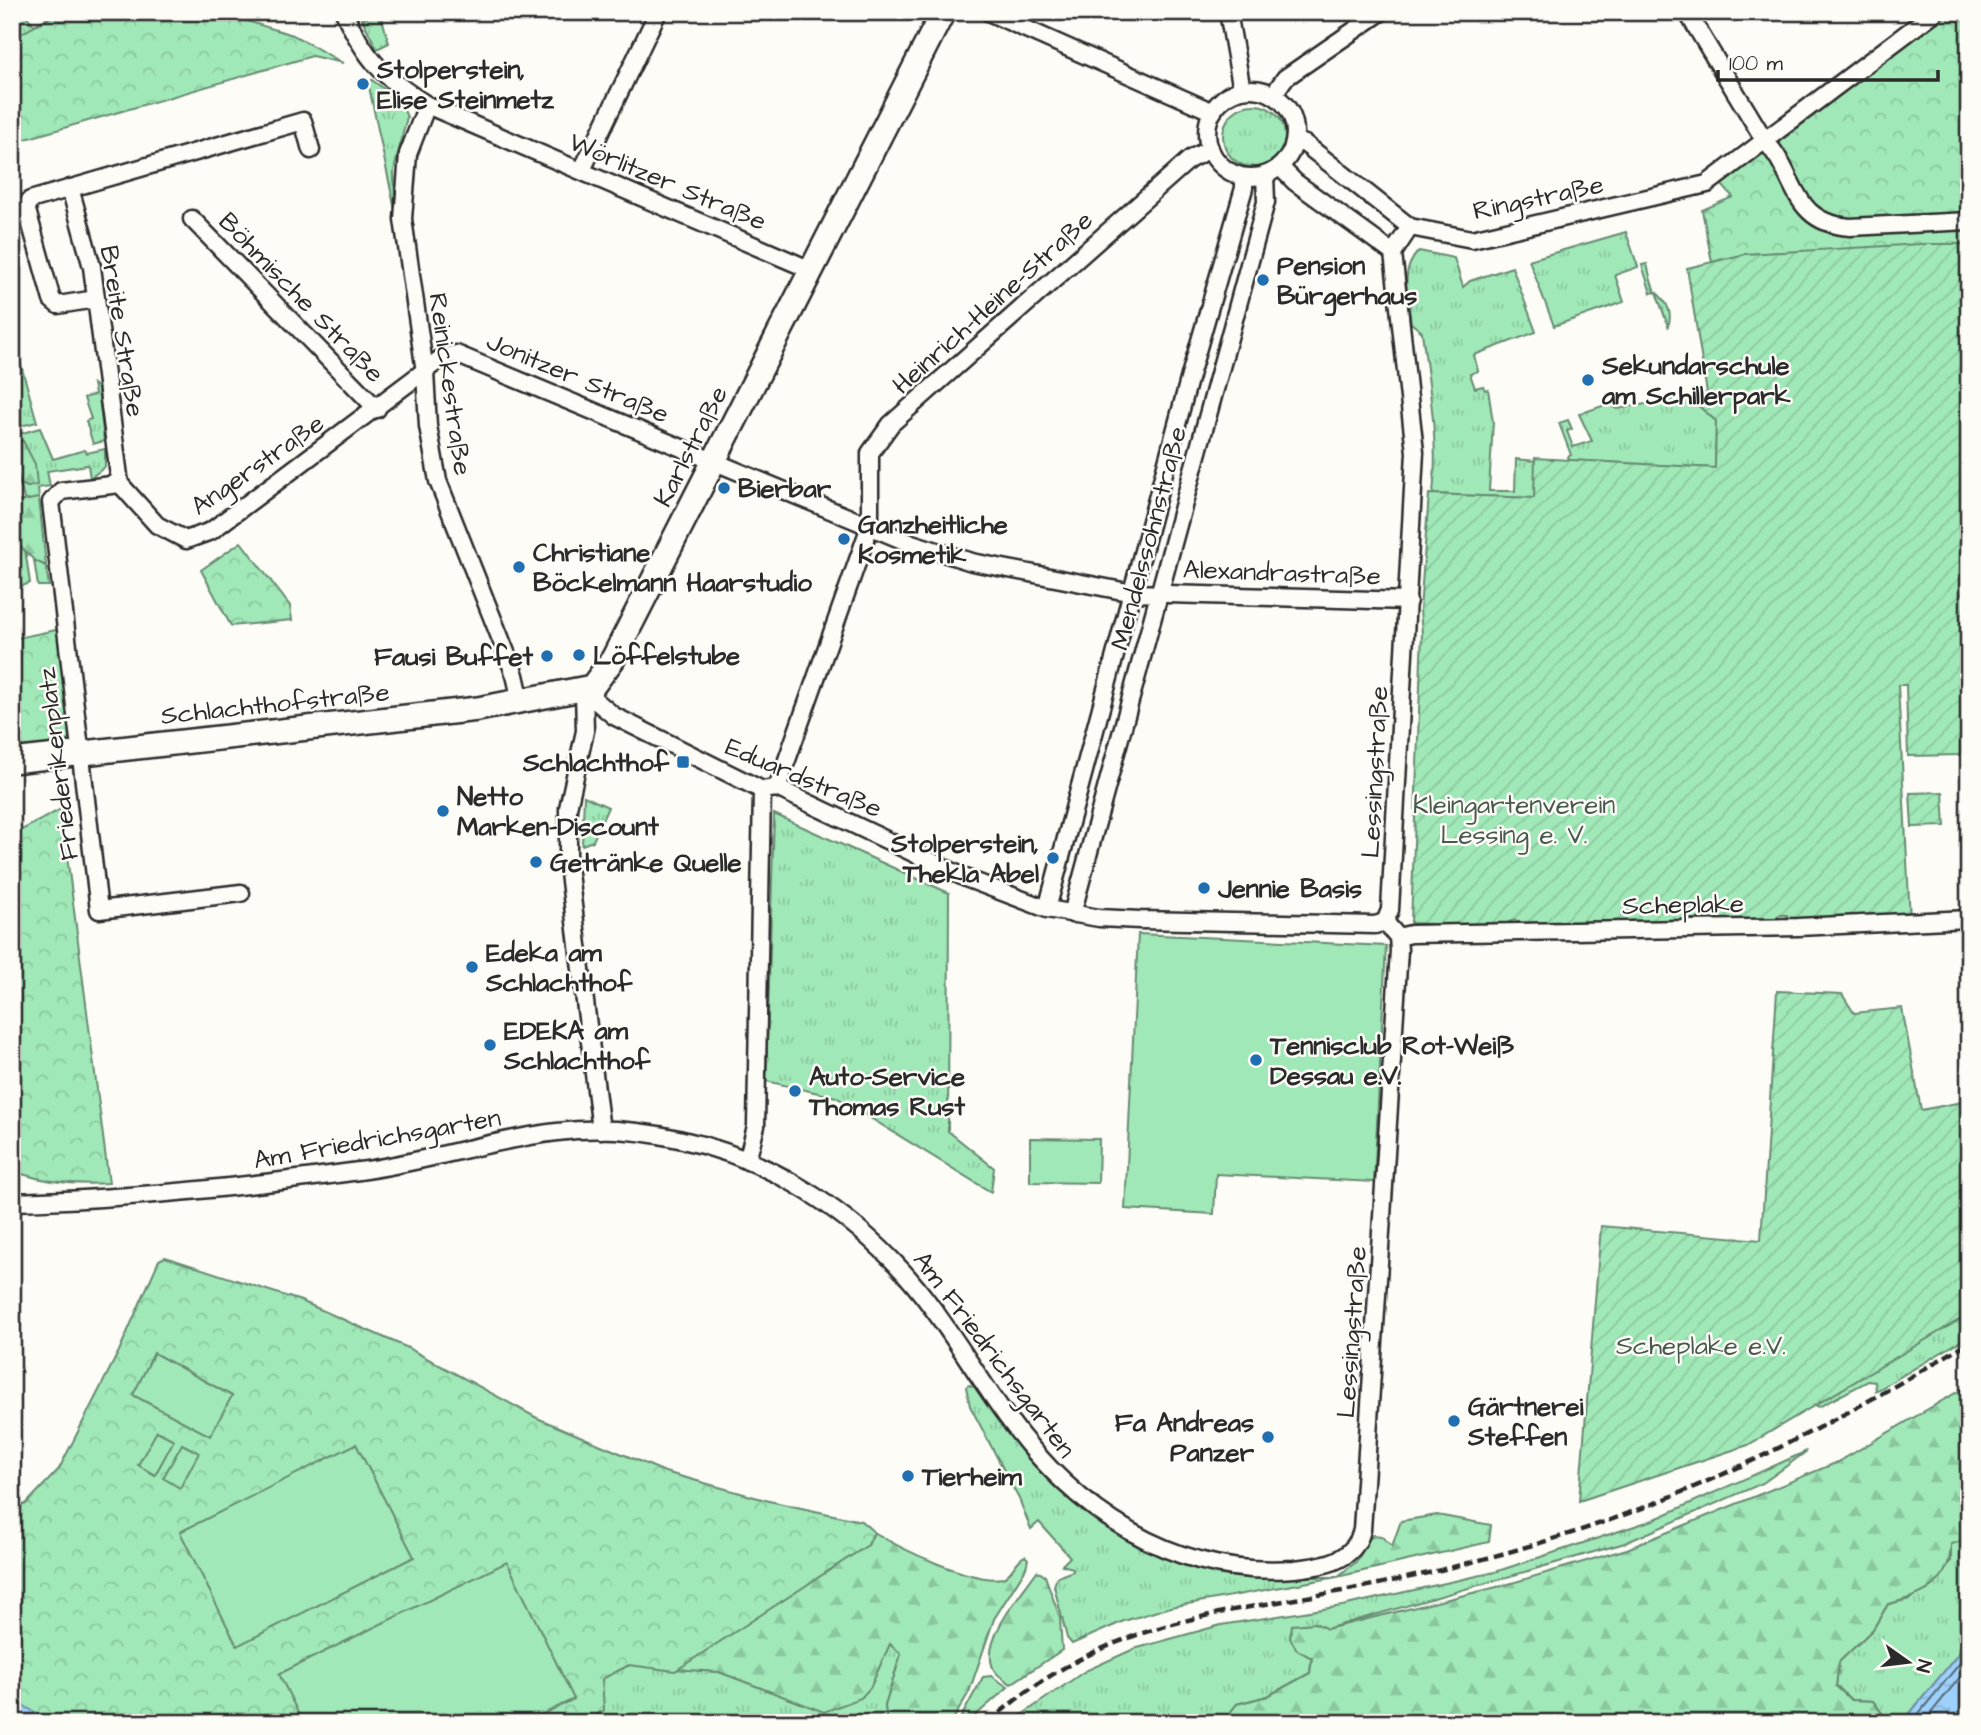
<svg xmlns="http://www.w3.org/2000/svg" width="1981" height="1735" viewBox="0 0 1981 1735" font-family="'Architects Daughter',sans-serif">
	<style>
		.grass { fill: url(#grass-tufts); stroke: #668a71; stroke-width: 2 }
		.forest { fill: url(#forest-firs); stroke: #668a71; stroke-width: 2 }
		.park { fill: url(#park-crowns); stroke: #668a71; stroke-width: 2 }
		.garden { fill: url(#garden-furrows); stroke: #668a71; stroke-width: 2 }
		.pitch { fill: #a0e8b7; stroke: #668a71; stroke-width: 2 }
		.water { fill: url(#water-ripples); stroke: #6f8fa8; stroke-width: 2 }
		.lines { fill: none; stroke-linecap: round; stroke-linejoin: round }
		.shore { stroke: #596d7e; stroke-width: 2 }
		.minor-casing { stroke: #2b2b2b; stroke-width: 21 }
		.secondary-casing { stroke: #2b2b2b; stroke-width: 28 }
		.minor { stroke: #fdfcf7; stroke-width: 16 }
		.secondary { stroke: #fdfcf7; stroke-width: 23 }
		.rail { stroke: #2b2b2b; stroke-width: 4.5; stroke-dasharray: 10 5; stroke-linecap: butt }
		.poi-dot { fill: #1f6fb2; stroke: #fdfcf7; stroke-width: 2.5 }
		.labels { text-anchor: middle; stroke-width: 5; stroke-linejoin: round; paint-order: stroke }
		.poi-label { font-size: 26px; font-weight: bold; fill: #2b2b2b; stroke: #fdfcf7; text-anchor: start }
		.street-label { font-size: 26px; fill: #2b2b2b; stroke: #fdfcf7 }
		.park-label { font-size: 26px; fill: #485a4e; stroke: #fdfcf7 }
	</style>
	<defs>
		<pattern id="grass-tufts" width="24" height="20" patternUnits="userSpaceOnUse" patternTransform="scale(1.75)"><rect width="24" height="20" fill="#a0e8b7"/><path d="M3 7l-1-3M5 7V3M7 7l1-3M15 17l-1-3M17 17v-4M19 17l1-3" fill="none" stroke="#8ac79e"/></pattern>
		<pattern id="forest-firs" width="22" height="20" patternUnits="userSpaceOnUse" patternTransform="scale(1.75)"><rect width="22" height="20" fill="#a0e8b7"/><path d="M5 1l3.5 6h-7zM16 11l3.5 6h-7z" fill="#8ac79e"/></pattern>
		<pattern id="park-crowns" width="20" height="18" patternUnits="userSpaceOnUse" patternTransform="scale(1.75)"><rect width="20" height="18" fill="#a0e8b7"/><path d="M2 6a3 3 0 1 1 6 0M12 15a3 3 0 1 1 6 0" fill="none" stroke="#8ac79e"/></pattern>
		<pattern id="garden-furrows" width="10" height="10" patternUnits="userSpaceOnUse" patternTransform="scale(1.75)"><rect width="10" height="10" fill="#a0e8b7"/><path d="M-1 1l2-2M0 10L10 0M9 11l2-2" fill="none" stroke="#8ac79e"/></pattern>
		<pattern id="water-ripples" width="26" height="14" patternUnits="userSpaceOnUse" patternTransform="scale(1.75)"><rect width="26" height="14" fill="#9dd1fb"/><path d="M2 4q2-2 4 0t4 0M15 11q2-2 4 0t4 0" fill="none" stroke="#87b4d7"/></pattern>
	</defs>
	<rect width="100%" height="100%" fill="#fdfcf7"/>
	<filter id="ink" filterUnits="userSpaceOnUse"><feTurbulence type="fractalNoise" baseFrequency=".0143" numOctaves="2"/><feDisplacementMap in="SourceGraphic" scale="14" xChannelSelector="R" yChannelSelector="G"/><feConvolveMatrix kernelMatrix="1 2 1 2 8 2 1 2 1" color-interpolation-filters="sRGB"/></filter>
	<g filter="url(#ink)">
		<g class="grass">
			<polygon points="12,12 23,12 34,25 60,12 12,48"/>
			<polygon points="369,12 380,12 389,43 377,49 362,19 371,16"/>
			<polygon points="372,80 400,101 407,117 394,170 395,210 368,82"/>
			<circle cx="1254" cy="136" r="31"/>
			<polygon points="1626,232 1638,267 1615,275 1624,302 1554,326 1529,260"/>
			<path d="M1419,251L1454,258L1463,287L1470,281L1512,267L1536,332L1474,355L1478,371L1470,374L1475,388L1483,386L1485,390L1488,389L1493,422L1489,491H1515L1516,459L1535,461V498L1433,494C1439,440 1429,386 1422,332L1411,323C1408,298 1399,270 1419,251Z"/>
			<path d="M1647,264C1649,271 1651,287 1656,292C1665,300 1674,311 1668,326L1656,292L1651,293L1642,265Z"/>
			<polygon points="12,333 37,422 12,428"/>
			<polygon points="93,384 98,388 104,441 93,444 86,421 91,419 84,398 95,394"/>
			<polygon points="1692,396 1693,401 1716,421 1715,468 1569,460 1568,457 1571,455 1559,423 1568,420 1572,429 1567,431 1573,447 1592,441 1579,414 1608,404 1617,409"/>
			<polygon points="40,428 53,459 85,450 87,453 105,449 105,467 90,478 88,465 47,471 50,486 38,488 39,498 25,502 20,484 28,487 30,456 23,441 12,440 12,436"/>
			<polygon points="12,524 18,546 25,549 30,583 17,588 12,585"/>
			<polygon points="34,560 46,566 49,586 38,586"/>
			<polygon points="584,796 608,807 593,841 582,845"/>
			<polygon points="774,814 949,893 948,1131 994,1168 991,1192 836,1097 766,1081"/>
			<polygon points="1969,1314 1969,1336 1876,1391 1875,1382 1868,1381 1819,1407 1815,1405"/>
			<path d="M969,1385L978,1388C1039,1470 1103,1552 1210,1570C1252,1578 1295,1577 1337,1577L1171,1607L1124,1621L1072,1644L1067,1638L1054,1586L1057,1577L1073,1571V1568L1062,1565L1070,1557L1039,1522L1031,1529L1019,1499L970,1406L966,1387Z"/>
			<polygon points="1807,1451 1763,1483 1625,1543 1326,1629 1315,1623 1310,1673 1268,1696 1237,1704 1222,1723 1010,1723 1085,1671 1134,1649 1221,1625 1342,1606 1495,1572 1653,1520"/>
			<polygon points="1969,1539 1969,1641 1902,1723 1889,1723 1873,1701 1851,1700 1836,1685 1839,1662 1873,1629 1888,1604 1910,1599 1951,1561 1951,1544"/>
			<polygon points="889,1644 901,1653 885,1706 888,1723 584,1723 604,1710 601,1679 629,1665 719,1672 762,1688 870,1688"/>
			<polygon points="991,1676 1008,1687 967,1723 958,1723 983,1677"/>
		</g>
		<g class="forest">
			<polygon points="12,440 23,441 35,464 37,485 28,487 20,484 17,472 12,472"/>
			<polygon points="39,498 46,566 34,560 13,539 12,503"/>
			<path d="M1969,1385V1539L1951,1544C1950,1585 1923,1596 1888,1604L1873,1629L1839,1662L1836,1686L1851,1700L1873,1701L1889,1723H1222L1237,1704L1268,1696L1310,1673L1312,1658L1297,1650L1290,1638L1292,1625L1315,1623L1327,1629L1505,1585L1627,1549L1838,1462Z"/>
			<path d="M470,1408L868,1545L874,1532C899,1548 973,1584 1002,1578C1012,1576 1015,1560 1025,1556L1028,1559L1026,1568L994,1619L969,1692L954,1718L942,1723L887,1722L885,1706L901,1654L890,1644L870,1688L861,1698L824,1712L719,1672L658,1668Z"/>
			<polygon points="1437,1515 1491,1525 1489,1542 1337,1577 1357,1561 1368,1540 1374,1535 1381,1536 1392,1546 1401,1521"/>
			<path d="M1037,1571L1045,1576L1060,1618L1062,1650L1011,1684C1004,1679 994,1674 992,1665C983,1637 1022,1593 1037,1571Z"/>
		</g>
		<g class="park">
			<polygon points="60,12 217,12 293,35 343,63 312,56 12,143 12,39"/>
			<polygon points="1951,12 1969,12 1969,244 1746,254 1712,262 1702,210 1733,197 1719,182"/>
			<polygon points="241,542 290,606 292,620 231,626 201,570"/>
			<polygon points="61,629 72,745 12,754 12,639"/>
			<path d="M61,809L109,1183C80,1185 50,1183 22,1174L12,1155V835Z"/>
			<polygon points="165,1257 301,1301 408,1348 537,1418 665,1472 769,1501 861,1521 874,1532 868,1545 675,1671 629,1665 602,1679 604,1710 583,1723 50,1723 21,1705 19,1722 12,1722 12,1508 26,1504 59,1469 119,1351 159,1260"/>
		</g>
		<g class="garden">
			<polygon points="1921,244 1969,244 1969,741 1960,742 1960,755 1908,756 1906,685 1898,685 1910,919 1788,922 1787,915 1779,915 1775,922 1700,923 1698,919 1681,919 1680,923 1530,925 1514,920 1498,927 1411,923 1422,633 1420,610 1429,494 1534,498 1535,458 1715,468 1716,421 1693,401 1692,396 1707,393 1687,268 1746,254"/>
			<polygon points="1943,792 1945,826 1912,827 1910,793"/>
			<polygon points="1777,991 1842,994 1854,1013 1902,1008 1921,1110 1962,1102 1969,1128 1969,1314 1748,1445 1579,1501 1601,1226 1761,1240"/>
		</g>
		<g class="pitch">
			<polygon points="1138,934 1386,946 1374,1182 1216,1174 1214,1214 1125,1209"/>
			<polygon points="1030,1138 1099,1139 1098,1183 1030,1182"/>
			<polygon points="154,1353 232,1396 210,1436 133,1395"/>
			<polygon points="157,1431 174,1440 155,1475 138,1465"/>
			<polygon points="182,1444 199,1453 180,1488 163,1478"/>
			<polygon points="356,1444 414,1557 237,1646 180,1532"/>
			<polygon points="507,1562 574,1699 525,1723 303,1723 279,1674"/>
		</g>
		<g class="water">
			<polygon points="1969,1641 1969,1723 1902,1723"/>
			<polygon points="21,1704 49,1721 50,1723 12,1723 19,1721"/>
		</g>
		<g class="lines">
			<g class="shore">
				<polyline points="1911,1723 1969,1652"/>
				<polyline points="1923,1723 1969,1666"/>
			</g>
			<g class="minor-casing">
				<g id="minor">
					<path d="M344,12C365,59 384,78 427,105L811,270"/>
					<polyline points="988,12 1213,112"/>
					<polyline points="1228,12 1242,90"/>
					<path d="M1687,12L1765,141C1798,175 1790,223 1850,227L1969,221"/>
					<circle cx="1251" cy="133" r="44"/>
					<polyline points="1273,95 1285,78 1381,12"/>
					<polyline points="427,105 408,154 403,219 425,372 428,426 438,481 515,675 521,701"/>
					<polyline points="1295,141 1305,144 1410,227 1472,239 1707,184 1935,12"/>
					<polyline points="1280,167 1295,182 1393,253"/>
					<polyline points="582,170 658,12"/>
					<polyline points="70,188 92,267 120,484"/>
					<polyline points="192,219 377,409"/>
					<polyline points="96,299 58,305 52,300 26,207 30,200 303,121 311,150"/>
					<polyline points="120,484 157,525 186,540 211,531 443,357 456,354 905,541 972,562 1133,593 1408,601"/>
					<polyline points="120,484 61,491 51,502 99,910 241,893"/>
					<polyline points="584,691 614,716 762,790 777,788 968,879 1047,909 1099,918 1140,920 1375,925 1385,922"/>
					<polyline points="584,691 585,731 568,808 568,865 601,1130"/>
					<polyline points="777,788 870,526 870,453 891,424 1190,159 1210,149"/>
					<polyline points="1047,909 1191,372 1244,188 1244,177"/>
					<polyline points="1072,914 1266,202 1265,175"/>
					<polyline points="1385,922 1390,910 1415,452 1393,253 1410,227"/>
					<polyline points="1398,937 1411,934 1798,927 1969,919"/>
					<polyline points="747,1161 756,1126 762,790"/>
					<path d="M12,1202C128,1199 244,1187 359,1171C426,1162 490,1140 557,1132C635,1122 727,1144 795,1184C831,1205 864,1231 893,1261C938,1307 969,1365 1007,1417C1075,1511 1173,1578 1294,1569C1323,1566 1354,1562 1362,1530L1399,950L1398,937L1385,922"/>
				</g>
			</g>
			<g class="secondary-casing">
				<polyline id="secondary" points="12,761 478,709 592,687 613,659 943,12"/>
			</g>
			<use href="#minor" class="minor"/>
			<use href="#secondary" class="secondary"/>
			<path class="rail" d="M988,1723C1097,1625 1205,1615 1342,1591C1402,1580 1461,1566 1519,1549C1680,1504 1827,1429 1969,1342"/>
		</g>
	</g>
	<g class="poi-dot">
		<circle cx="363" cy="84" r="7"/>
		<circle cx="1263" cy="280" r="7"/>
		<circle cx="1588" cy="380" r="7"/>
		<circle cx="724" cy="488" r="7"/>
		<circle cx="844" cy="539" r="7"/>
		<circle cx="519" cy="567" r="7"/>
		<circle cx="579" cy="655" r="7"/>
		<circle cx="547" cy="656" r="7"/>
		<rect x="676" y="755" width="14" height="14" rx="3.5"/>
		<circle cx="443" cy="811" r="7"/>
		<circle cx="1053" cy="858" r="7"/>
		<circle cx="536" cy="862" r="7"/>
		<circle cx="1204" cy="888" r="7"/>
		<circle cx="472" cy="967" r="7"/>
		<circle cx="490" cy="1045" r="7"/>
		<circle cx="1256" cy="1060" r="7"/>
		<circle cx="795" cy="1091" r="7"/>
		<circle cx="1454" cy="1421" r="7"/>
		<circle cx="1268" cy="1437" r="7"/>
		<circle cx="908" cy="1476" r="7"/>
	</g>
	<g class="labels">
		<g class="poi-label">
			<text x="377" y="78">Stolperstein,<tspan x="377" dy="30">Elise Steinmetz</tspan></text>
			<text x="1277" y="274">Pension<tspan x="1277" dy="30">Bürgerhaus</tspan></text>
			<text x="1602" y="374">Sekundarschule<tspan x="1602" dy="30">am Schillerpark</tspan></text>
			<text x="738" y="497">Bierbar</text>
			<text x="858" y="533">Ganzheitliche<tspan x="858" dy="30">Kosmetik</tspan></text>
			<text x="533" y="561">Christiane<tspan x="533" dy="30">Böckelmann Haarstudio</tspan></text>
			<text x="593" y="664">Löffelstube</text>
			<text x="533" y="665" text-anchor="end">Fausi Buffet</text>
			<text x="669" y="771" text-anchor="end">Schlachthof</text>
			<text x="457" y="805">Netto<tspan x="457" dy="30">Marken-Discount</tspan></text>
			<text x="1039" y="852" text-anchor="end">Stolperstein,<tspan x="1039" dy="30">Thekla Abel</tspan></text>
			<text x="550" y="871">Getränke Quelle</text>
			<text x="1218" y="897">Jennie Basis</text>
			<text x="486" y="961">Edeka am<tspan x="486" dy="30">Schlachthof</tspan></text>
			<text x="504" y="1039">EDEKA am<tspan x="504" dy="30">Schlachthof</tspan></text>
			<text x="1270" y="1054">Tennisclub Rot-Weiß<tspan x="1270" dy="30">Dessau e.V.</tspan></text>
			<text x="809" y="1085">Auto-Service<tspan x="809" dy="30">Thomas Rust</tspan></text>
			<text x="1468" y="1415">Gärtnerei<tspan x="1468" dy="30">Steffen</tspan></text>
			<text x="1254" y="1431" text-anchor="end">Fa Andreas<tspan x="1254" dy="30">Panzer</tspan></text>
			<text x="922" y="1485">Tierheim</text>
		</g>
		<g class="street-label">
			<text transform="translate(668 181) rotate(23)" y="9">Wörlitzer Straße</text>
			<text transform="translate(1538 197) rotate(-12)" y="9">Ringstraße</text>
			<text transform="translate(302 297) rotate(46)" y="9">Böhmische Straße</text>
			<text transform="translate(992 302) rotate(-42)" y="9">Heinrich-Heine-Straße</text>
			<text transform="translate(123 331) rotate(81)" y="9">Breite Straße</text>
			<text transform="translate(578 377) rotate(23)" y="9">Jonitzer Straße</text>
			<text transform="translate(451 384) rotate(82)" y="9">Reinickestraße</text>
			<text transform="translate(690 446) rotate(-63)" y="9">Karlstraße</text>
			<text transform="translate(257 464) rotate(-35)" y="9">Angerstraße</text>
			<text transform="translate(1148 538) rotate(-75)" y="9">Mendelssohnstraße</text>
			<text transform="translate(1282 572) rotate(2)" y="9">Alexandrastraße</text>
			<text transform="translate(275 703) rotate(-6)" y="9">Schlachthofstraße</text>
			<text transform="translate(57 764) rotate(-97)" y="9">Friederikenplatz</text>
			<text transform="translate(1374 772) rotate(-87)" y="9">Lessingstraße</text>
			<text transform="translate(804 777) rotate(23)" y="9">Eduardstraße</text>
			<text transform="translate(1683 904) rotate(-1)" y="9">Scheplake</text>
			<text transform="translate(377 1138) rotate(-10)" y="9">Am Friedrichsgarten</text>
			<text transform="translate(1351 1332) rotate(-86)" y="9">Lessingstraße</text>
			<text transform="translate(995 1354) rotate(53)" y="9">Am Friedrichsgarten</text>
		</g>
		<g class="park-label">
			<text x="1514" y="813">Kleingartenverein<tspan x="1514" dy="30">Lessing e. V.</tspan></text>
			<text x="1701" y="1354">Scheplake e.V.</text>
		</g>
	</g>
	<rect width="1981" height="1735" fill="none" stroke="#fdfcf7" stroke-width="42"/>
	<rect x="21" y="21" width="1939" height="1693" fill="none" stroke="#2b2b2b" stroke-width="2.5" filter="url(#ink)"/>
	<g transform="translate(1908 1662) rotate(104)" stroke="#fdfcf7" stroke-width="5" paint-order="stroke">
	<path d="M0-5L12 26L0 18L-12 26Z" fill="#2b2b2b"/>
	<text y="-10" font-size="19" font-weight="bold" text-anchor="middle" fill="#2b2b2b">N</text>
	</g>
	<path d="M1718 70v10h220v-10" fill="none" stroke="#2b2b2b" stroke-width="3.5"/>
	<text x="1729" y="70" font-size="21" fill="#2b2b2b" stroke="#fdfcf7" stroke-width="5" paint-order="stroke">100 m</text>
</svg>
